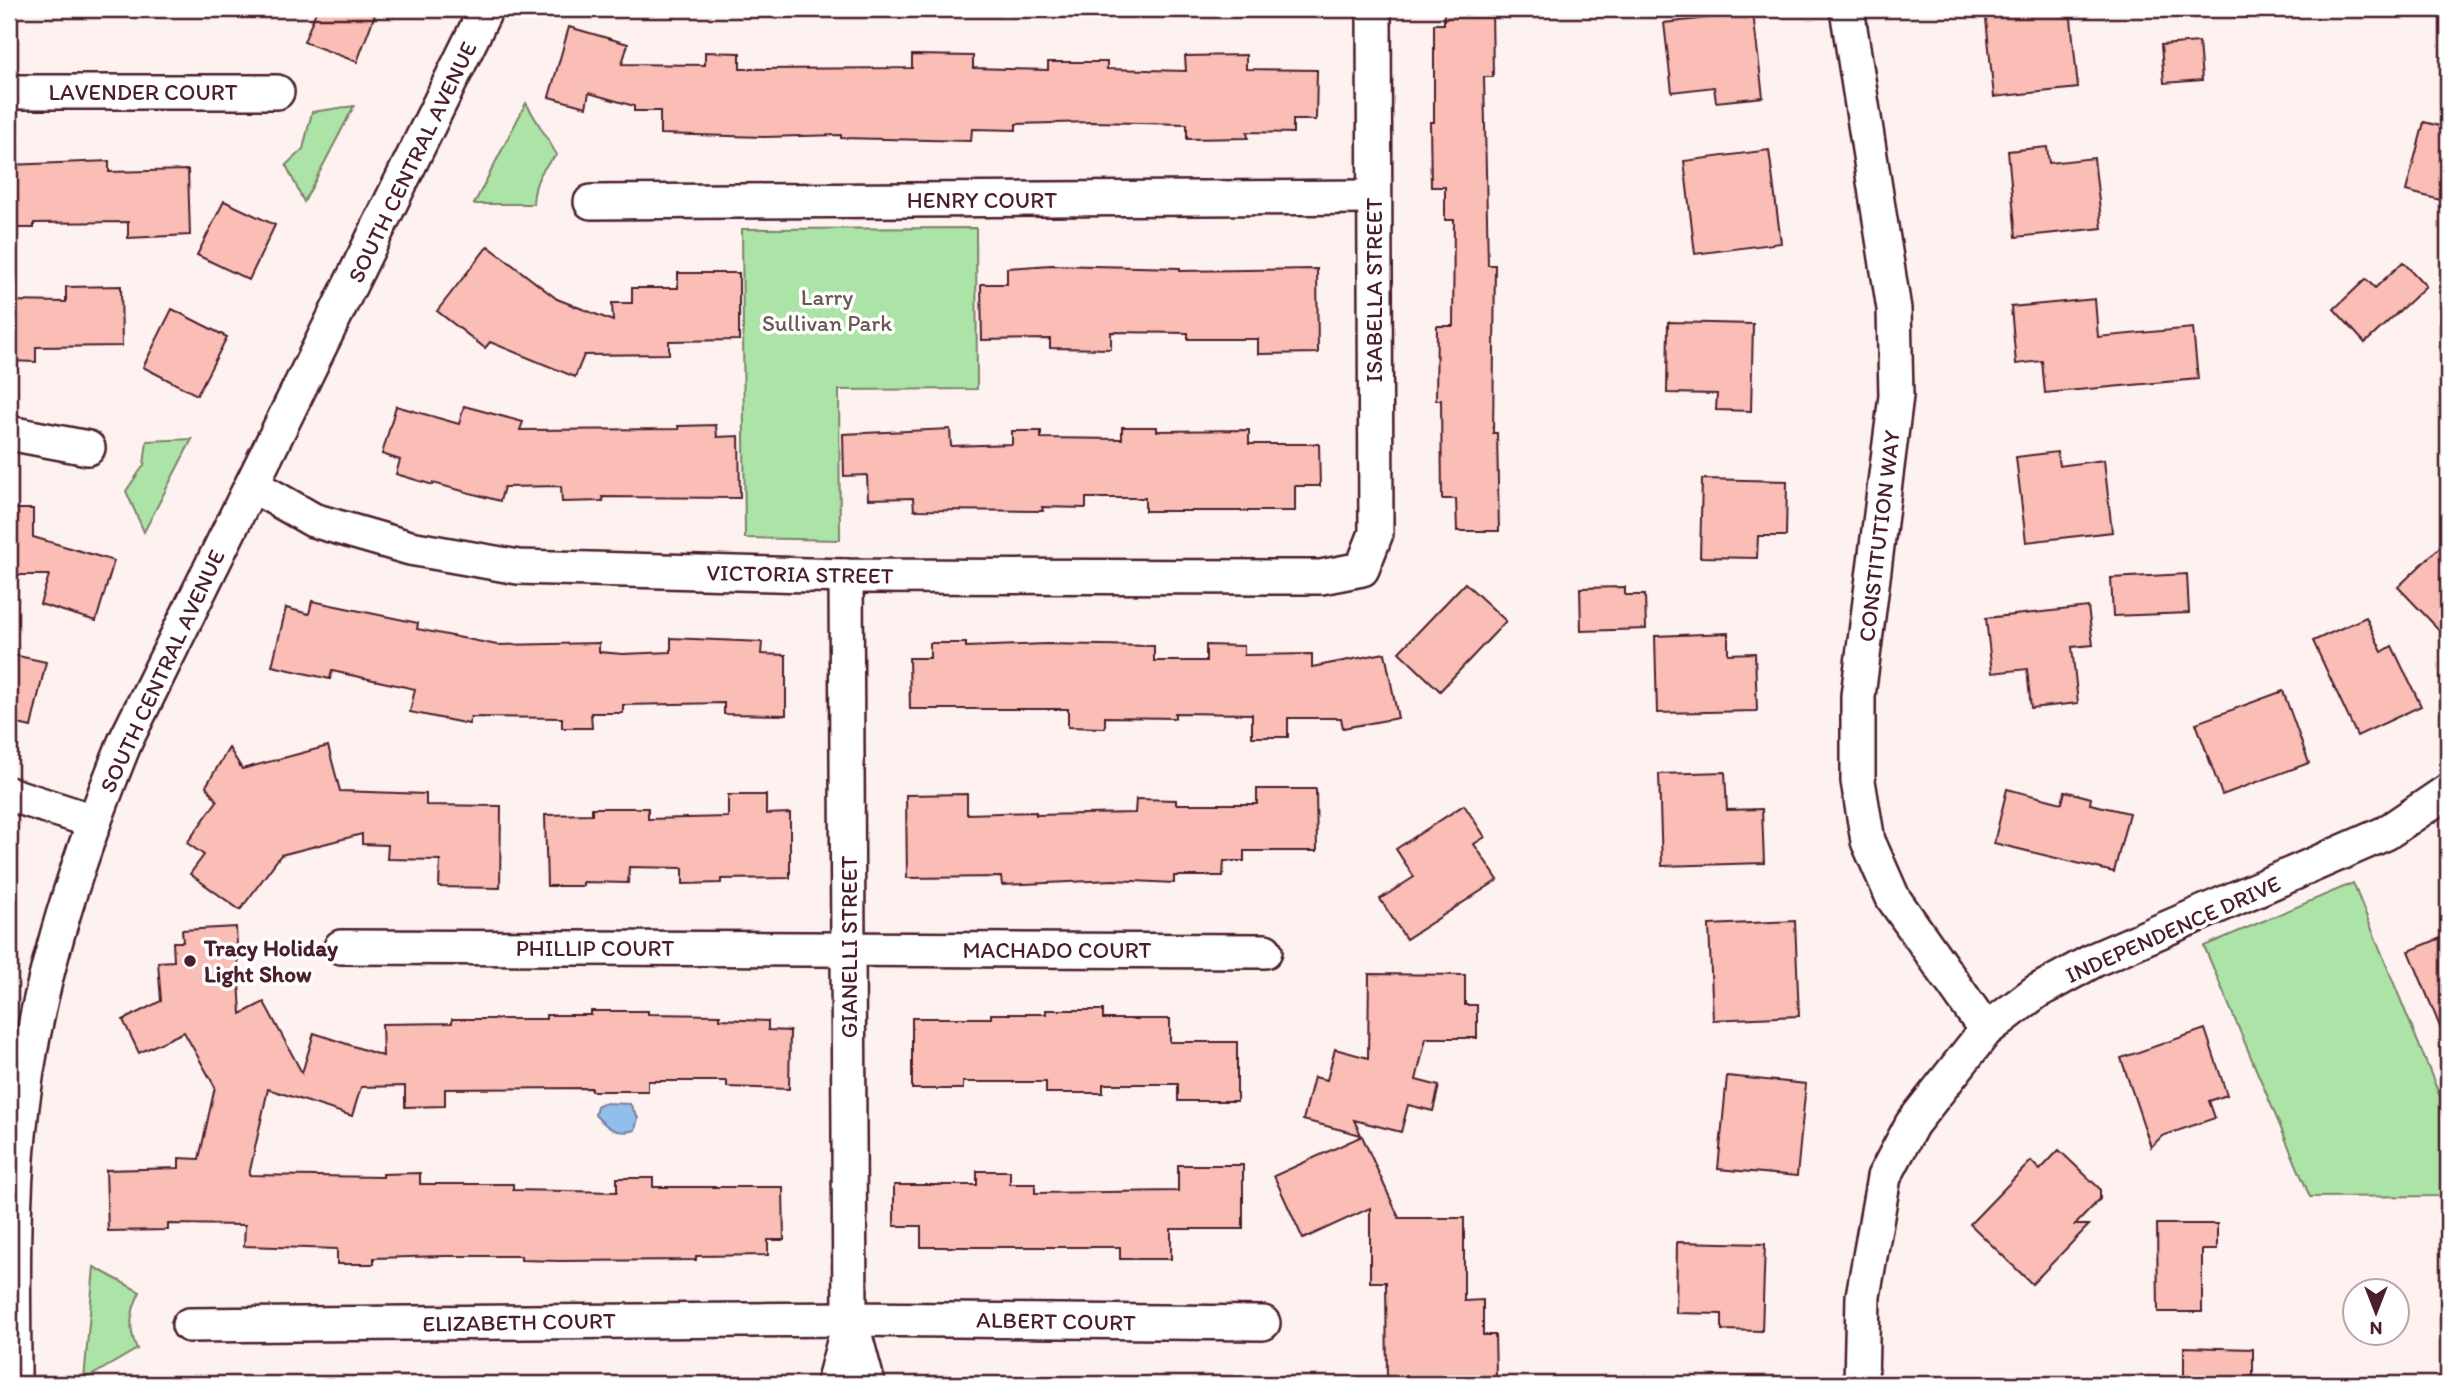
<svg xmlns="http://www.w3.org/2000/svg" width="2457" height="1393" viewBox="0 0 2457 1393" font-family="Itim,sans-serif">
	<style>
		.green { fill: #ace3a7; stroke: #7b8169; stroke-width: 2 }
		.water { fill: #91bfeb; stroke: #757f9e; stroke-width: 2 }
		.building { fill: #fabeb6; stroke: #4a1f2b; stroke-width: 2 }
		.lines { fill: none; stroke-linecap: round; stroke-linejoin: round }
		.minor-casing { stroke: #4a1f2b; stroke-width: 38 }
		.minor { stroke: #fff; stroke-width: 33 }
		.poi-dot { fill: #4a1f2b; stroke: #fff; stroke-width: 2.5 }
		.labels { text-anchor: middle; stroke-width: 7; stroke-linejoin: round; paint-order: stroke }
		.street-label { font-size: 23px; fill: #4a1f2b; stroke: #fff }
		.park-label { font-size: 23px; fill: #675a50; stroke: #fff }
		.poi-label { font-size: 23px; font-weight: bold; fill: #4a1f2b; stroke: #fff; text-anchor: start }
	</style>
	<rect width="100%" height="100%" fill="#fef2f0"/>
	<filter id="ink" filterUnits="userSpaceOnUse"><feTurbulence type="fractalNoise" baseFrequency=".0143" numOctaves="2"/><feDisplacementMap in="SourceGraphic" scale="14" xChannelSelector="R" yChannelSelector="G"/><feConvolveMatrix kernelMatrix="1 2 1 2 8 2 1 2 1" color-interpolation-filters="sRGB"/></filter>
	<g filter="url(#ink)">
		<g class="green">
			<path d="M526,103L557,155C541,168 534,183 533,204H474Z"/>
			<polygon points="354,106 304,202 286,165 303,149 312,112"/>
			<polygon points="976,228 977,389 839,390 840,540 745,538 742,229"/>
			<polygon points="192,439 144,532 126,491 144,465 147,441"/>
			<polygon points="2353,883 2448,1116 2448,1196 2310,1197 2204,946"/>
			<path d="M94,1267L140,1292C130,1312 128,1329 137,1349L84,1380Z"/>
		</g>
		<path class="water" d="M603,1103L630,1104L638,1118L635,1130C616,1136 607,1127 595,1115L597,1106Z"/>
		<g class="building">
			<polygon points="317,9 377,9 357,62 304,42"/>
			<polygon points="1444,9 1492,9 1493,77 1484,77 1488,265 1495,265 1493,433 1497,433 1499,531 1457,531 1456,499 1442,499 1441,400 1436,400 1437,326 1453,326 1454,220 1445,220 1445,187 1431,187 1430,122 1434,122 1434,24 1444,24"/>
			<polygon points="1985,9 2070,9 2078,88 1994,97"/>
			<polygon points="1753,13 1763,97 1716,102 1714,87 1672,92 1664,23"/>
			<polygon points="569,27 628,44 622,64 705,65 705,52 740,53 740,69 912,68 912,55 973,56 973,68 1048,70 1048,62 1107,62 1107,69 1186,71 1185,56 1246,55 1246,69 1317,70 1316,120 1293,120 1293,133 1247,132 1248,138 1187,139 1187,124 1092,122 1016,124 1016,130 972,129 971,141 841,138 841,135 764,137 660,134 660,111 634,111 634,106 589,93 586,107 549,97"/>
			<polygon points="2199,42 2202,80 2164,83 2161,45"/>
			<polygon points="2424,122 2448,128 2448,202 2406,191"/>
			<polygon points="2047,147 2049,163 2094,158 2102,228 2016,237 2008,151"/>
			<polygon points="1769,150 1781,243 1695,254 1684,161"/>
			<polygon points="109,161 109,172 188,170 190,235 128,238 128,222 34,223 34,228 9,228 9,165"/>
			<polygon points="224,201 275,225 249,280 197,255"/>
			<polygon points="488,246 557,299 613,321 612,303 632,303 632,288 678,288 678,273 739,273 739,340 669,341 669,354 584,355 575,377 490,342 485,348 437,311"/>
			<polygon points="2403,262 2426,286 2365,343 2334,309 2366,279 2375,288"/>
			<polygon points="1051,265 1180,268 1180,271 1317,269 1318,353 1258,354 1258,339 1188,339 1188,333 1111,332 1111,349 1050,348 1050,339 982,340 981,284 1007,284 1007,268"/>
			<polygon points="121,286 122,346 36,347 36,362 9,361 9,301 66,302 66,287"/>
			<polygon points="2095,299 2098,337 2193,328 2198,379 2045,393 2042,361 2016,364 2011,307"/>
			<polygon points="172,309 227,337 197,395 143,367"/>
			<polygon points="1668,322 1753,324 1751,411 1716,410 1717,394 1667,393"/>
			<polygon points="396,406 459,424 464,406 523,422 520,430 679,429 678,426 716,425 717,437 739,436 740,498 602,497 603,501 562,502 561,486 504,487 500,501 433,483 433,485 396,474 400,460 382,454"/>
			<polygon points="1122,427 1157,427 1157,431 1249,430 1249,444 1319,444 1320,486 1295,486 1295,511 1145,511 1145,498 1086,498 1086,508 1042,507 1043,511 914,510 913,498 868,499 867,475 844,476 843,434 950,429 951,446 1012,444 1012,431 1041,431 1041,438 1122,439"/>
			<polygon points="2057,452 2059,466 2104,460 2112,532 2026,542 2016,457"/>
			<polygon points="1702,479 1787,481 1786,536 1758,536 1757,558 1700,557"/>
			<polygon points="9,509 33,509 33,537 114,561 96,621 40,604 49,575 9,575"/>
			<polygon points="2448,539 2448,639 2398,587"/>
			<polygon points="2187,574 2189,613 2113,616 2111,578"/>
			<polygon points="1465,583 1506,621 1440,691 1399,652"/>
			<polygon points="1625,587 1625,595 1645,595 1646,629 1581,631 1580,588"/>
			<polygon points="312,601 418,623 417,629 497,645 599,643 599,652 623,654 671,652 671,638 762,642 761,654 786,655 786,715 724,714 724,703 623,705 623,713 591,713 592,728 562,728 562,718 471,717 469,724 410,712 415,689 332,671 330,679 272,666 286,608 309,614"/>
			<polygon points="2088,607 2093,645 2072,647 2078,703 2031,708 2027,669 1992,673 1986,618"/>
			<polygon points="2366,617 2382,652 2392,646 2421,706 2357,736 2313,641"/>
			<polygon points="1728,633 1728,654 1755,653 1757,711 1657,713 1655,636"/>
			<polygon points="930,643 966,643 966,647 1046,644 1154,646 1154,661 1206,661 1206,645 1244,646 1244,655 1312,654 1312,667 1385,653 1398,718 1343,728 1341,718 1288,718 1288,737 1252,737 1252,714 1175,713 1175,718 1105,717 1105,728 1068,727 1068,709 910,709 909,658 930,658"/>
			<polygon points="9,654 46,662 31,727 9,722"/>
			<polygon points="2283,691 2309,763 2222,795 2196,723"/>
			<polygon points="328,746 340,791 426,794 426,805 501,806 500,888 439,887 440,860 387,859 388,845 362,844 362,834 281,855 240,910 190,874 204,855 187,843 217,801 206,786 229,748 242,769"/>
			<polygon points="1725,772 1727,810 1762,809 1764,863 1662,866 1659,774"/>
			<polygon points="1257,789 1316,789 1317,851 1244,851 1244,861 1224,861 1223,876 1174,876 1174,883 1113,880 1002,885 1001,877 907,878 906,795 967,794 967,814 1036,812 1036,815 1135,813 1136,799 1176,800 1176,804 1257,804"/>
			<polygon points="2007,789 2062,803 2065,791 2091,798 2090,804 2129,813 2114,872 1994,843"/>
			<polygon points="728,795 766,795 766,814 790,813 790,878 721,879 721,883 683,884 683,868 629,867 628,883 583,882 583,886 547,886 545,815 592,814 592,808 648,808 648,819 728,817"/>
			<polygon points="1464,805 1485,837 1474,844 1498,880 1406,939 1380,899 1414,877 1396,849"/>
			<polygon points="1795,921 1799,1016 1713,1020 1709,925"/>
			<polygon points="236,927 241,1014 264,1002 302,1073 314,1033 383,1056 382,1024 452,1023 452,1019 546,1019 546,1015 591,1015 591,1011 648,1011 648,1014 720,1015 720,1019 768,1021 768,1030 790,1031 789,1089 727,1087 727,1081 648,1081 648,1091 591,1091 591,1088 445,1089 445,1106 405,1107 405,1086 361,1087 352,1116 268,1089 249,1175 383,1177 383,1174 420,1173 420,1184 513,1184 513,1190 617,1192 617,1178 653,1178 653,1187 783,1187 784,1240 768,1240 768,1255 696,1256 696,1260 559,1261 521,1260 521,1256 445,1256 374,1258 374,1264 337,1264 337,1249 244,1246 245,1225 168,1224 168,1230 108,1231 106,1170 179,1168 179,1158 199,1159 215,1087 184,1032 139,1053 123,1020 161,1001 158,962 174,961 173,942 183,942 182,930"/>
			<polygon points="2448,935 2448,1044 2447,1044 2409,951"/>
			<polygon points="1369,974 1465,975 1465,1005 1477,1005 1477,1038 1426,1038 1416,1080 1439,1086 1433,1111 1408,1105 1401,1132 1354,1120 1361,1135 1303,1120 1314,1077 1327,1080 1335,1049 1368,1058"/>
			<polygon points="1046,1010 1103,1010 1103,1019 1170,1019 1170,1042 1237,1042 1237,1101 1178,1101 1178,1084 1103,1084 1103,1093 1046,1093 1046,1082 963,1082 963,1089 912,1089 912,1018 991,1018 991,1014 1046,1014"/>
			<polygon points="2205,1029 2227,1095 2209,1101 2215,1118 2162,1136 2151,1147 2121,1058"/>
			<polygon points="1727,1076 1806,1084 1797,1176 1718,1169"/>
			<polygon points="1362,1136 1399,1218 1464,1218 1464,1301 1483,1300 1483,1335 1495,1335 1496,1376 1387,1378 1386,1282 1370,1282 1370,1208 1303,1239 1274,1176"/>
			<polygon points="2059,1150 2100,1189 2100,1199 2075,1225 2089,1225 2032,1284 1970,1224 2031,1161 2040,1170"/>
			<polygon points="1178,1165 1243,1165 1243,1229 1171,1229 1171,1259 1120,1259 1120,1247 921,1247 921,1226 894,1226 894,1185 977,1185 977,1171 1010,1171 1010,1184 1035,1184 1035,1193 1178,1191"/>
			<polygon points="2157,1224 2217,1224 2217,1250 2202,1250 2202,1312 2158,1312"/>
			<polygon points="1677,1242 1765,1244 1762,1331 1722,1330 1722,1314 1676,1313"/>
			<polygon points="2184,1347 2253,1349 2253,1384 2184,1384"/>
		</g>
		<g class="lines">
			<g class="minor-casing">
				<g id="minor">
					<polyline points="1847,9 1894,309 1896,396 1858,696 1858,781 1868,841 1893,898 1986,1030"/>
					<polyline points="9,92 277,92"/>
					<polyline points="591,202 1374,197"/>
					<polyline points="9,433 88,448"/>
					<polyline points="252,485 313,520 410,548 518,567 846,576 1321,577 1362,569 1376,533 1374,9"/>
					<polyline points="9,794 93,821"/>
					<polyline points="341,947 1265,951"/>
					<polyline points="851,1321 868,1384"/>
					<polyline points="189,1325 850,1319 1263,1323"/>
					<path d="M14,1384C14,1301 11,1218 19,1135C31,999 74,868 125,742L486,9"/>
					<polyline points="833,1384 850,1319 846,576"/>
					<polyline points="1861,1384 1863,1296 1884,1177 1912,1124 1986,1030 2036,992 2096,959 2386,833 2448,791"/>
				</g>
			</g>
			<use href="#minor" class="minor"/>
		</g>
	</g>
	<circle class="poi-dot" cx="190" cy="961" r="7"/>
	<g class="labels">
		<g class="street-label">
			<text x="143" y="100">LAVENDER COURT</text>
			<text transform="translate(412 162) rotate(-64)" y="8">SOUTH CENTRAL AVENUE</text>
			<text x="982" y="208">HENRY COURT</text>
			<text transform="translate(1374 290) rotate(-90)" y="8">ISABELLA STREET</text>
			<text transform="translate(1879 536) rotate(-83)" y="8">CONSTITUTION WAY</text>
			<text transform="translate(800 574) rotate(1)" y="8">VICTORIA STREET</text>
			<text transform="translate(162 671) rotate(-65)" y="8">SOUTH CENTRAL AVENUE</text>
			<text transform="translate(2173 929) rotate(-24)" y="8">INDEPENDENCE DRIVE</text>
			<text transform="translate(849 947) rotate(-90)" y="8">GIANELLI STREET</text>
			<text x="595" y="956">PHILLIP COURT</text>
			<text x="1057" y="958">MACHADO COURT</text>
			<text transform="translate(1056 1321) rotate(1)" y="8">ALBERT COURT</text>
			<text transform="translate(519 1322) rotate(-1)" y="8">ELIZABETH COURT</text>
		</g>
		<g class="park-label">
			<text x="827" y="305">Larry<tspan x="827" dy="26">Sullivan Park</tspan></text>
		</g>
		<g class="poi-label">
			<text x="204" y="956">Tracy Holiday<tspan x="204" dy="26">Light Show</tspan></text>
		</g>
	</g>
	<rect width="2457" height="1393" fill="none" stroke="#fff" stroke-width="35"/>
	<rect x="18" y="18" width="2422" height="1358" fill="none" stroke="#4a1f2b" stroke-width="2.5" filter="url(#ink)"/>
	<g transform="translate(2376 1312) rotate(180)"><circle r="33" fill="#ffffff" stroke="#b7a5aa" stroke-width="2"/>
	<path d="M0-5L12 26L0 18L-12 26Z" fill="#4a1f2b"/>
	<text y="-10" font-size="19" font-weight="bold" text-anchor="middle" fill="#4a1f2b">N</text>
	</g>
</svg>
